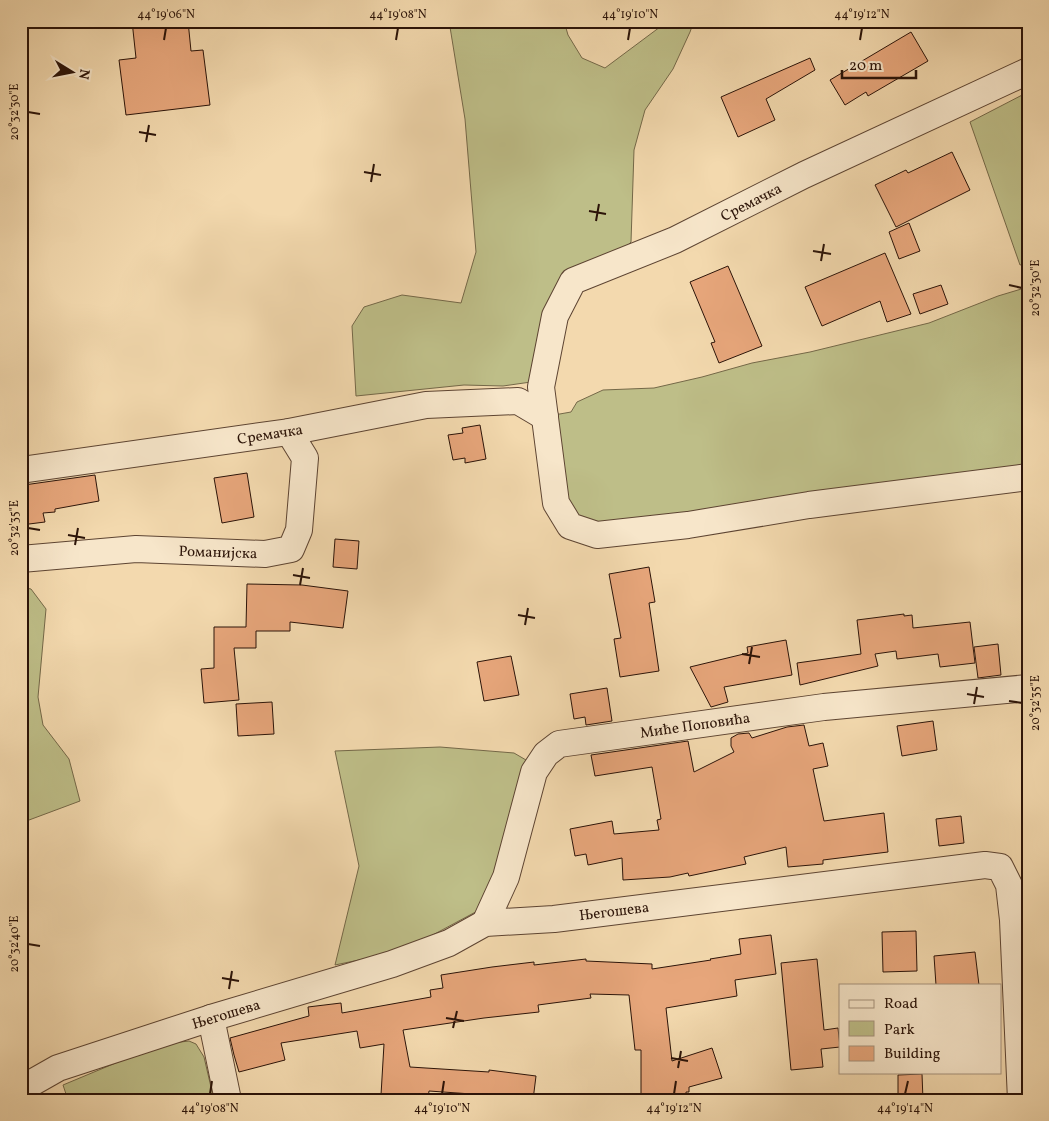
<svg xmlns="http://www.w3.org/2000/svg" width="1049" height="1121" viewBox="0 0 1049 1121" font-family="Vollkorn,serif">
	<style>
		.green { fill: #bebe88; stroke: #746848 }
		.building { fill: #e7a67b; stroke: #2b1308 }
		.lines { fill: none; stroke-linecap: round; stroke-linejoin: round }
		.minor-casing { stroke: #5d4432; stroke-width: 28 }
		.minor { stroke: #f7e6ca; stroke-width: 26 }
		.ticks { fill: none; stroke: #2b1308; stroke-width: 2 }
		.labels { text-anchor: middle; stroke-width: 4; stroke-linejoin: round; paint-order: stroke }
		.street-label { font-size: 15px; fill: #2b1308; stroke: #f7e6ca }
		.neatline { fill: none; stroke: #2b1308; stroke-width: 2 }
		.ticks-label { font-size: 12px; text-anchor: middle; fill: #2b1308 }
	</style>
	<rect width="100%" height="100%" fill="#f3d9ae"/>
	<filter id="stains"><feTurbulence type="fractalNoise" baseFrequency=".004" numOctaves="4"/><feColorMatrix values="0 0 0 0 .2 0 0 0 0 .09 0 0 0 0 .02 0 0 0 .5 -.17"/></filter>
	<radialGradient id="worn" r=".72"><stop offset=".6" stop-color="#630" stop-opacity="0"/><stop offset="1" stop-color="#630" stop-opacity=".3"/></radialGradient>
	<g class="green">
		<polygon points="447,21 564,21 568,35 582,58 605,68 668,21 694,21 690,32 673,69 645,110 634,150 631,242 621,252 586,263 531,382 503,386 464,385 356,396 352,326 364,307 402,295 461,303 476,252 465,119 450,27"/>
		<polygon points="1028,92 1028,263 1020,265 970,122"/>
		<polygon points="1028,287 1028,468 594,529 563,501 554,415 571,412 577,402 603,390 654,388 702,377 752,363 810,352 929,323 998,296"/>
		<polygon points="21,587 31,589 46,609 38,697 43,725 69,759 80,801 21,823"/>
		<polygon points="440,747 514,753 526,760 520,798 483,908 429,937 378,956 335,965 359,866 335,751"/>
		<polygon points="189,1041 196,1044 204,1057 214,1100 68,1100 63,1085 149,1049 172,1043"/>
	</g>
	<g class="building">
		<polygon points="132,21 188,21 191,51 203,50 210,105 126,115 119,60 136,58"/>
		<polygon points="911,32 928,61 868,96 866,92 845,105 830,80"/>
		<polygon points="810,58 815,70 766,99 775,120 738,137 721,97"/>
		<polygon points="952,152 970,190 896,227 875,185 906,170 908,173"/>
		<polygon points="909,223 920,251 899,259 889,232"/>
		<polygon points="885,253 911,314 887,322 880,301 822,326 805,287"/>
		<polygon points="728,266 762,346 719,363 711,343 715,342 690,282"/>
		<polygon points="941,285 948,304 920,314 913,294"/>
		<polygon points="480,425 486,459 465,463 465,458 453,460 448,435 463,433 462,428"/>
		<polygon points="247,473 254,517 222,523 214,478"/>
		<polygon points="95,475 99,501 55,509 55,512 43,513 45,522 21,525 21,493 25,492 24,485"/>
		<polygon points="335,539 359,541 357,569 333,567"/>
		<polygon points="649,567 655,602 649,603 659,671 620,677 614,639 621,638 609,574"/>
		<polygon points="247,584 302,585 348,591 343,628 290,622 290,631 256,631 256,648 234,648 239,700 204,703 201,669 214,668 214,627 246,627"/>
		<polygon points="904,614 904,616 912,615 913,628 970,622 975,663 940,667 938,654 897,659 896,651 875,654 878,666 800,685 797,663 861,654 857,620"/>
		<polygon points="786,640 792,675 724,687 728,702 711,707 690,667 748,653 747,647"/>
		<polygon points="998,644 1001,675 978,678 974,647"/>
		<polygon points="511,656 519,695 484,701 477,662"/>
		<polygon points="607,688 612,721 586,725 585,717 574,719 570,694"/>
		<polygon points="272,702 274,734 238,736 236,704"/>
		<polygon points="933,721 937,750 902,756 897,726"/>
		<polygon points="804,725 809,746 823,743 828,766 813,769 824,821 884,813 888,852 823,860 823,864 788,867 786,847 744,857 746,864 689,876 688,873 670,877 623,880 622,858 588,865 586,854 575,856 570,829 612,821 614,834 659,830 657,820 661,819 652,767 595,776 591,755 688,741 694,772 734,752 731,746 731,738 738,734 749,733 752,738 787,727"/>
		<polygon points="961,816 964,843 939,846 936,819"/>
		<polygon points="916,931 917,971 883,972 882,932"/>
		<polygon points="771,935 776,974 735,980 737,996 666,1008 672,1061 712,1048 722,1078 689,1087 689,1092 686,1092 686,1100 641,1100 641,1050 635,1050 629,995 590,994 591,998 538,1005 539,1012 484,1018 403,1030 410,1067 489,1072 489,1070 536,1076 533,1100 511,1100 486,1097 486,1095 429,1091 428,1098 381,1095 384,1044 360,1048 357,1031 281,1043 285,1060 239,1072 234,1055 230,1038 309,1016 308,1007 341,1003 342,1013 431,997 430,990 443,988 441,975 492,967 534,962 534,965 586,959 586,961 652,964 652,969 711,960 710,959 741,954 739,939"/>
		<polygon points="975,952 979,985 936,985 934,956"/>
		<polygon points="817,959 824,1030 838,1028 840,1047 821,1049 823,1067 791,1070 781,963"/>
		<polygon points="922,1074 923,1100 898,1100 898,1075"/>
	</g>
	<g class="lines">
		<g class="minor-casing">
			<g id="minor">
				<polyline points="1028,71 804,175 675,240 573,281 555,316 541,387 556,503 570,526 597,535 688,525 809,505 1028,477"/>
				<polyline points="21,470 289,432 426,405 518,401 545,417"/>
				<polyline points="21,559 136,549 265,554 291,549 299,530 305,458 289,432"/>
				<polyline points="485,923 506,877 534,772 546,754 559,744 824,707 1028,688"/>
				<polyline points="211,1018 228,1100"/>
				<polyline points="21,1089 58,1068 211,1018 392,964 449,943 485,923 554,919 985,865 1000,867 1009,885 1013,920 1021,1100"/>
			</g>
		</g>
		<use href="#minor" class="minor"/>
	</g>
	<path class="ticks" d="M164,40L166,28M396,40L398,28M628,40L630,28M860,40L862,28M28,112L40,114M139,132L156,135M146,142L149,125M364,172L381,175M371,182L374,164M589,211L606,214M596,221L599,204M813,251L831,254M821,261L824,244M1009,285L1022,288M28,528L40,530M68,535L85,538M75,545L78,528M293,575L310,578M300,585L303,568M518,615L535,618M525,625L528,608M742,654L760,657M749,664L752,647M967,694L984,697M1009,701L1022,703M974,704L977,687M28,944L40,946M222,978L239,981M229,989L232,971M446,1018L464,1021M453,1028L457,1011M671,1058L688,1061M678,1068L681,1051M210,1094L212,1081M442,1094L444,1081M674,1094L676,1081M905,1094L908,1081"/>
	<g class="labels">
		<g class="street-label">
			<text transform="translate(751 202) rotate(-27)" y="5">Сремачка</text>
			<text transform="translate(270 434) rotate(-9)" y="5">Сремачка</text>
			<text transform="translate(218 552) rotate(2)" y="5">Романијска</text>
			<text transform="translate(695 725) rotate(-8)" y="5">Миће Поповића</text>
			<text transform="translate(614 911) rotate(-7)" y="5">Његошева</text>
			<text transform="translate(226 1014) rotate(-17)" y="5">Његошева</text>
		</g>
	</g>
	<rect width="1049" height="1121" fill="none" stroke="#f3d9ae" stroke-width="55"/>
	<rect x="839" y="984" width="162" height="90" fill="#f7e6ca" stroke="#a5927c"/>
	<rect x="849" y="1000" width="25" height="8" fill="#f7e6ca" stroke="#a5927c"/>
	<text x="884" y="1008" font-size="15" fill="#2b1308">Road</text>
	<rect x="849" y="1021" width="25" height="15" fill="#bebe88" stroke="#a5927c"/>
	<text x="884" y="1034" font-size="15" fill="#2b1308">Park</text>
	<rect x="849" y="1046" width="25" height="15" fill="#e7a67b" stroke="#a5927c"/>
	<text x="884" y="1058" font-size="15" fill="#2b1308">Building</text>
	<g transform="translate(72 72) rotate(100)" stroke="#f7e6ca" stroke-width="4" paint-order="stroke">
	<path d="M0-4L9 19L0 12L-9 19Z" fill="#2b1308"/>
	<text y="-8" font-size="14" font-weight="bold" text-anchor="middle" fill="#2b1308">N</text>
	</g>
	<path d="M842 70v8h74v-8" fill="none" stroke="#2b1308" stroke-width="2.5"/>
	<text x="849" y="70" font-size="15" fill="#2b1308" stroke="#f7e6ca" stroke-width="4" paint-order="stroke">20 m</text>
	<rect x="28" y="28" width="994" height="1066" class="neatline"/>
	<g class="ticks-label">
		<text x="166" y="18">44°19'06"N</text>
		<text x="398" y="18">44°19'08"N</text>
		<text x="630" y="18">44°19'10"N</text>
		<text x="862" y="18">44°19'12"N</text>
		<text transform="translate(14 112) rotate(-90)" y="4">20°32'30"E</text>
		<text transform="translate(1035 288) rotate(-90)" y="4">20°32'30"E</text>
		<text transform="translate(14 528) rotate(-90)" y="4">20°32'35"E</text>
		<text transform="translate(1035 703) rotate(-90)" y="4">20°32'35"E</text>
		<text transform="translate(14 944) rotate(-90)" y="4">20°32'40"E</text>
		<text x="210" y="1112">44°19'08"N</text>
		<text x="442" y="1112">44°19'10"N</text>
		<text x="674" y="1112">44°19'12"N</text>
		<text x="905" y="1112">44°19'14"N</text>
	</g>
	<rect width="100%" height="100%" filter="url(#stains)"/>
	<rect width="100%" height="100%" fill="url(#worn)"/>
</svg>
